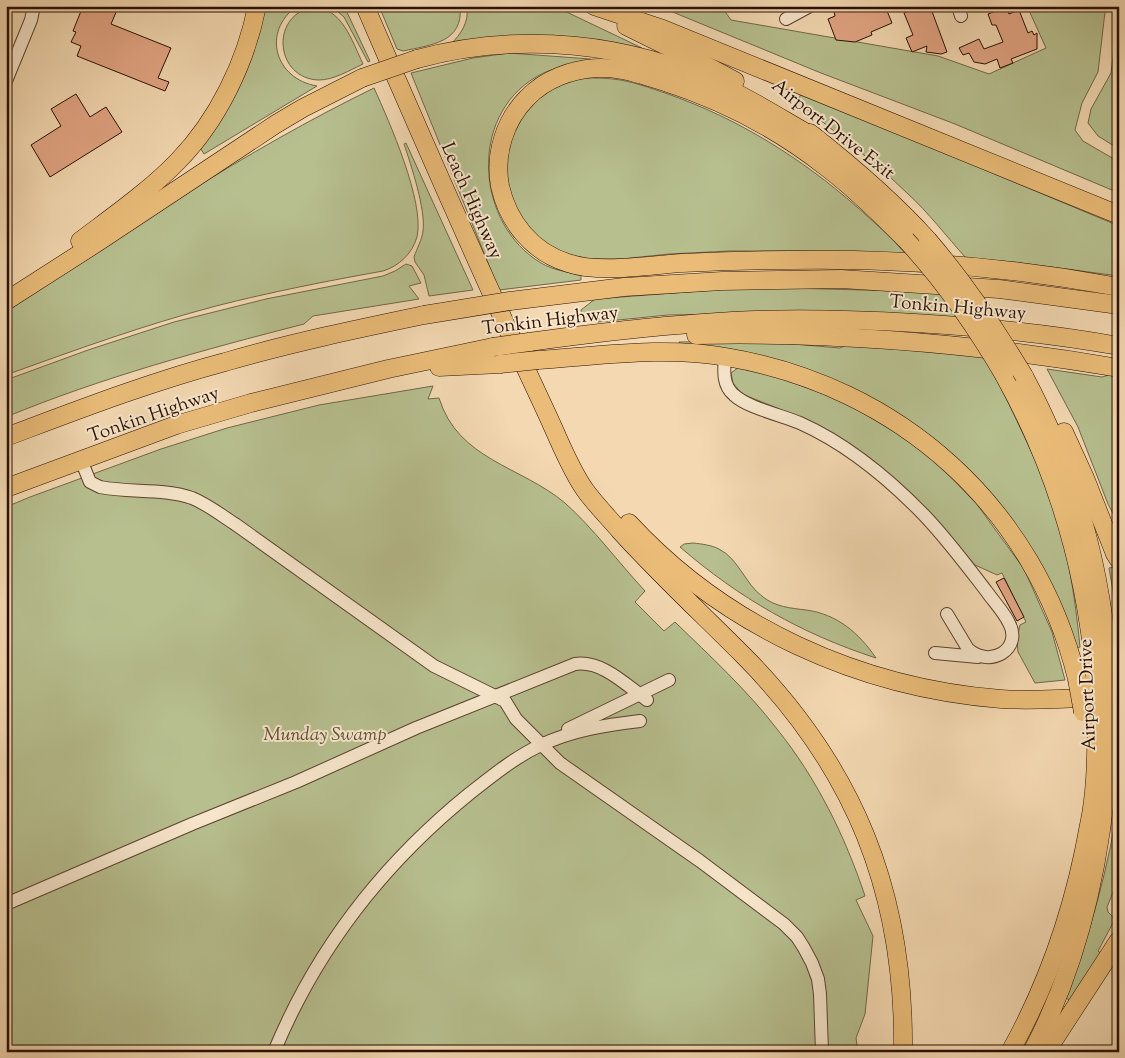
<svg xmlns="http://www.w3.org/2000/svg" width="1125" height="1058" viewBox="0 0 1125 1058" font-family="'Sorts Mill Goudy',serif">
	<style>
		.green { fill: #b7bf8f; stroke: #706748 }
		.building { fill: #e2a584; stroke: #2a0f02 }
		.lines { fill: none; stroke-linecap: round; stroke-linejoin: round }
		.minor-casing { stroke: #5c412e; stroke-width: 14 }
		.highway-casing { stroke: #2a0f02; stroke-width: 19 }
		.minor { stroke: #f7e6cc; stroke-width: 12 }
		.highway { stroke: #eabc78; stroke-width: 18 }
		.highway-bridge-casing { stroke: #2a0f02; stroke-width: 19; stroke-linecap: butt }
		.highway-bridge { stroke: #eabc78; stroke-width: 18 }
		.labels { text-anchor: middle; stroke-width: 4; stroke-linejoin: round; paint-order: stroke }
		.street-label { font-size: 19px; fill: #2a0f02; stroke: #f7e6cc }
		.park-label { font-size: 19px; font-style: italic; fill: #5b4d33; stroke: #f7e6cc }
	</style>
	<rect width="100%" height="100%" fill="#f3d8b1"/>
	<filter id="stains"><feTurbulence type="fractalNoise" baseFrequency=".004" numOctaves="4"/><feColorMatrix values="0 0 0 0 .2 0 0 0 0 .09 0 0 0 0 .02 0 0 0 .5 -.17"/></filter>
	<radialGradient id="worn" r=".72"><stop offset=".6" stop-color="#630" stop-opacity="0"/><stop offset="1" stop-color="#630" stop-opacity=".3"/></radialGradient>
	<g class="green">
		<path d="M262,6H297C261,32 275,79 317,86L204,154L199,146Z"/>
		<polygon points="331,6 344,6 370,61 368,62 344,17"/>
		<path d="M379,6H460C464,43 430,45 403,51L397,49Z"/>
		<path d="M467,6H554L642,48L641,51L450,45C461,34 469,23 467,6Z"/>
		<polygon points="658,6 721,6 731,20 938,56 989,74 1046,48 1027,6 1097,6 1105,12 1098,72 1082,103 1075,130 1083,141 1119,162 1119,193 955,124 821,73"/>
		<path d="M312,7C342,7 352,41 363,64C350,70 334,80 319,80C276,79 269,17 312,7Z"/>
		<polygon points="1119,10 1119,149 1098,136 1088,123 1091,109 1111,73"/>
		<path d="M509,53L591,59V62C572,64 553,67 536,77C468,117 476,224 541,263C553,270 567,272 581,275V280L499,290L411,73L473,58Z"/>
		<path d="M586,78C595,78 604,78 613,79C632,81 650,88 668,94C739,119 801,158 857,207C874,222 891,237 906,254L801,251H729L669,254L621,259H579L543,244L516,214L505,181L508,138L532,100L569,79Z"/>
		<path d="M374,88C389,121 425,202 417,237C412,254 399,266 383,271C327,281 271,292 216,306C144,325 75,350 6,375V312C125,231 245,151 374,88Z"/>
		<path d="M801,93L1119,226V276L1013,262L966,258C946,236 929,213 907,193C873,160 834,132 798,102Z"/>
		<path d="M406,143L473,290L429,296L424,275L415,262L414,257C417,248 422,240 423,231C426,210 411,165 404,144Z"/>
		<path d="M406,264L412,266L421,283L409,286L419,299L313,316L304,324C203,350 103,377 6,417V380L88,350L174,322L266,299L383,276L395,271Z"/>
		<polygon points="787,288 939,292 958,318 728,314 668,315 598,322 582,315 581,310 595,299 727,289"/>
		<path d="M737,341L769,342L840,348L847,345L983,355C995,375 1005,396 1015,417C1027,442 1039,467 1049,494C1067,543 1075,595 1080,647L1077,648L1063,609L1052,589L955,458L930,437L907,420L878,402L845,385L809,371L680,348L679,342Z"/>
		<polygon points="739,367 772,375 843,401 910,441 938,464 976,503 1024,569 1052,632 1065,680 1035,683 1018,652 1017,639 1020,625 1026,622 1002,573 997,575 975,565 938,522 792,414 742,394 733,383 731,373"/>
		<polygon points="1047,369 1102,377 1109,375 1119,378 1119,525 1108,504 1078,427"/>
		<path d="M433,386L428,399L439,398C458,460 521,466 565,503C594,529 618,562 645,591L635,602L664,631L675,622C710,656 747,690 777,729C817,779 845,836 865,896L856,900L873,936L865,1014L856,1038L858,1052H6V507L30,497L161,449L227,428L319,405Z"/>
		<path d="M693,543C702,544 711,545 719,549C739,559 745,584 763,597C776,607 790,608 806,610C837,614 859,633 876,658C802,634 739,598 680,547L684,544Z"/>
		<polygon points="1114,567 1119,574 1119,626 1109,568"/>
		<path d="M1119,798V878L1107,907L1108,912L1113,917L1114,921L1098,951L1102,954L1073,1002L1066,998C1090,933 1109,867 1119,798Z"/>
	</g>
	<g class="building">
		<polygon points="83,6 107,6 117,10 111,24 171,48 158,78 169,82 165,91 77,56 81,46 71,42 76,32 73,31"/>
		<polygon points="855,6 885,6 892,23 871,32 872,35 855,42 836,40 828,19 835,16 834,12"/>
		<polygon points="921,6 930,6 947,52 941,54 926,52 927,46 912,52 906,38 913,35 904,13"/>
		<polygon points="1006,7 1009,14 1019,10 1028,33 1032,31 1034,35 1037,33 1037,49 1011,59 1013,63 1000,68 997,59 985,64 974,62 969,53 963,55 959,48 979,39 984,49 1003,42 996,25 992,25 988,14"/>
		<polygon points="76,94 90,117 106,107 122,132 50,177 31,145 61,126 51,109"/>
		<polygon points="1004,578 1024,617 1017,621 996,582"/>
	</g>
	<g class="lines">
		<g class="minor-casing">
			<g id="minor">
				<polyline points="958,6 961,16"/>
				<polyline points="786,19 810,6"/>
				<polyline points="6,81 31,20 34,6"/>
				<path d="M725,356C724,370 722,385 734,395C748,408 781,415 800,423C847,444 889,479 924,515C947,539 967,566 987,592C994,602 1004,612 1009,623C1023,649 990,669 968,649L947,614"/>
				<path d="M81,460L90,482L100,487C130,493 163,488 192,498C207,504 221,515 235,524L434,666L505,701L516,719L560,763L700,861L784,924L797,937L804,948L812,963L818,979L820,994L822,1052"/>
				<polyline points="935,653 978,657"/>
				<polyline points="568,729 669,680"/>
				<path d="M6,904L192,824L296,782L416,728L575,664C602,660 626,685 647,700"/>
				<path d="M274,1052C316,950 384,863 469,794C492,776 515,757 541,745C573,730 606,725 640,721"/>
			</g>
		</g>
		<g class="highway-casing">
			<g id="highway">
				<path d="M365,6C412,115 460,224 509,332C523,363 538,394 552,425C562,447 571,470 585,490C595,504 608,517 620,531C659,574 702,614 743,655C855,768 905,893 903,1052"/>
				<polyline points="594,6 663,29 1119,215"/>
				<polyline points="626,26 703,64 735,81"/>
				<path d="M417,59C521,31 629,42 726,88C758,103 788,123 819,140"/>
				<path d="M810,133C852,166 892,200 928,240"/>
				<path d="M906,240C881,215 855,189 826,167C778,129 721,100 662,81C641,75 620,67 598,68C572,69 545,79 527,98C505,120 494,154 500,186C508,222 532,252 568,263C600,274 648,265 682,263C718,261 754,260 790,260C900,258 1010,267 1119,287"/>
				<path d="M80,241C113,216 149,191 178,161C218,120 246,62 257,6"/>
				<polyline points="6,301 98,242 276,124 303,108 362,78"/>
				<polyline points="510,301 624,287 722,281 841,279 999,289 1119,305"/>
				<path d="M696,335C838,332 979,344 1119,368"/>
				<path d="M529,342C587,334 645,327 703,323C773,317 845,319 915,323C983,327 1052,334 1119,346"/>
				<path d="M538,360C600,356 665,346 726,357C899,386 1035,507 1077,679"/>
				<polyline points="439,367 500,364"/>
				<path d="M1004,375C1056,468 1086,570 1095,677"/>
				<path d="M1024,376C1075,472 1103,569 1109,677"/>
				<polyline points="1064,432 1085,478 1115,554 1119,560"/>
				<path d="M6,437C78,410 150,382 225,362C290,343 357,329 424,315"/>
				<polyline points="6,488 176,425 251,403 388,369 493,347"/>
				<path d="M629,523C725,627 860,688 1001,699C1033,701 1065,699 1096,697"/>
				<path d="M1010,1052C1049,982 1075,904 1089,825C1097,788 1096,748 1097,710"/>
				<path d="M1032,1052C1088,946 1108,827 1111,709"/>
				<polyline points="1046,1052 1119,940"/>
			</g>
		</g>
		<use href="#minor" class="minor"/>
		<use href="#highway" class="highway"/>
		<g class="highway-bridge-casing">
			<g id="highway-bridge">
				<polyline points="362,78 417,59"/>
				<path d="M906,240C944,281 976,327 1004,375"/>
				<path d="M928,240C965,283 995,328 1024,376"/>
				<polyline points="424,315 510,301"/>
				<polyline points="493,347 529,342"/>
				<polyline points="500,364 538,360"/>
				<polyline points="1095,677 1097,710"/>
				<polyline points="1109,677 1111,709"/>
				<polyline points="1077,679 1083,712"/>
			</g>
		</g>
		<use href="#highway-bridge" class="highway-bridge"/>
	</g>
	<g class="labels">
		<g class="street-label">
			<text transform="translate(834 128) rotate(38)" y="7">Airport Drive Exit</text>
			<text transform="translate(473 200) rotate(66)" y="7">Leach Highway</text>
			<text transform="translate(958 306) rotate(5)" y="7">Tonkin Highway</text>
			<text transform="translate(550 319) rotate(-7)" y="7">Tonkin Highway</text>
			<text transform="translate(153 413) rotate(-19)" y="7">Tonkin Highway</text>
			<text transform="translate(1086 695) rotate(-92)" y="7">Airport Drive</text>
		</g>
		<g class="park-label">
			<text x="325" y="740">Munday Swamp</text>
		</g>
	</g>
	<rect width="1125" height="1058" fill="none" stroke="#f3d8b1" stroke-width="25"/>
	<rect x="8" y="8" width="1110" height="1043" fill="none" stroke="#2a0f02" stroke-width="2.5"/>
	<rect x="12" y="12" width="1100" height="1033" fill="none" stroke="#2a0f02"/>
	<rect width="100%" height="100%" filter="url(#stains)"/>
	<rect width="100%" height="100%" fill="url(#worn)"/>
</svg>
